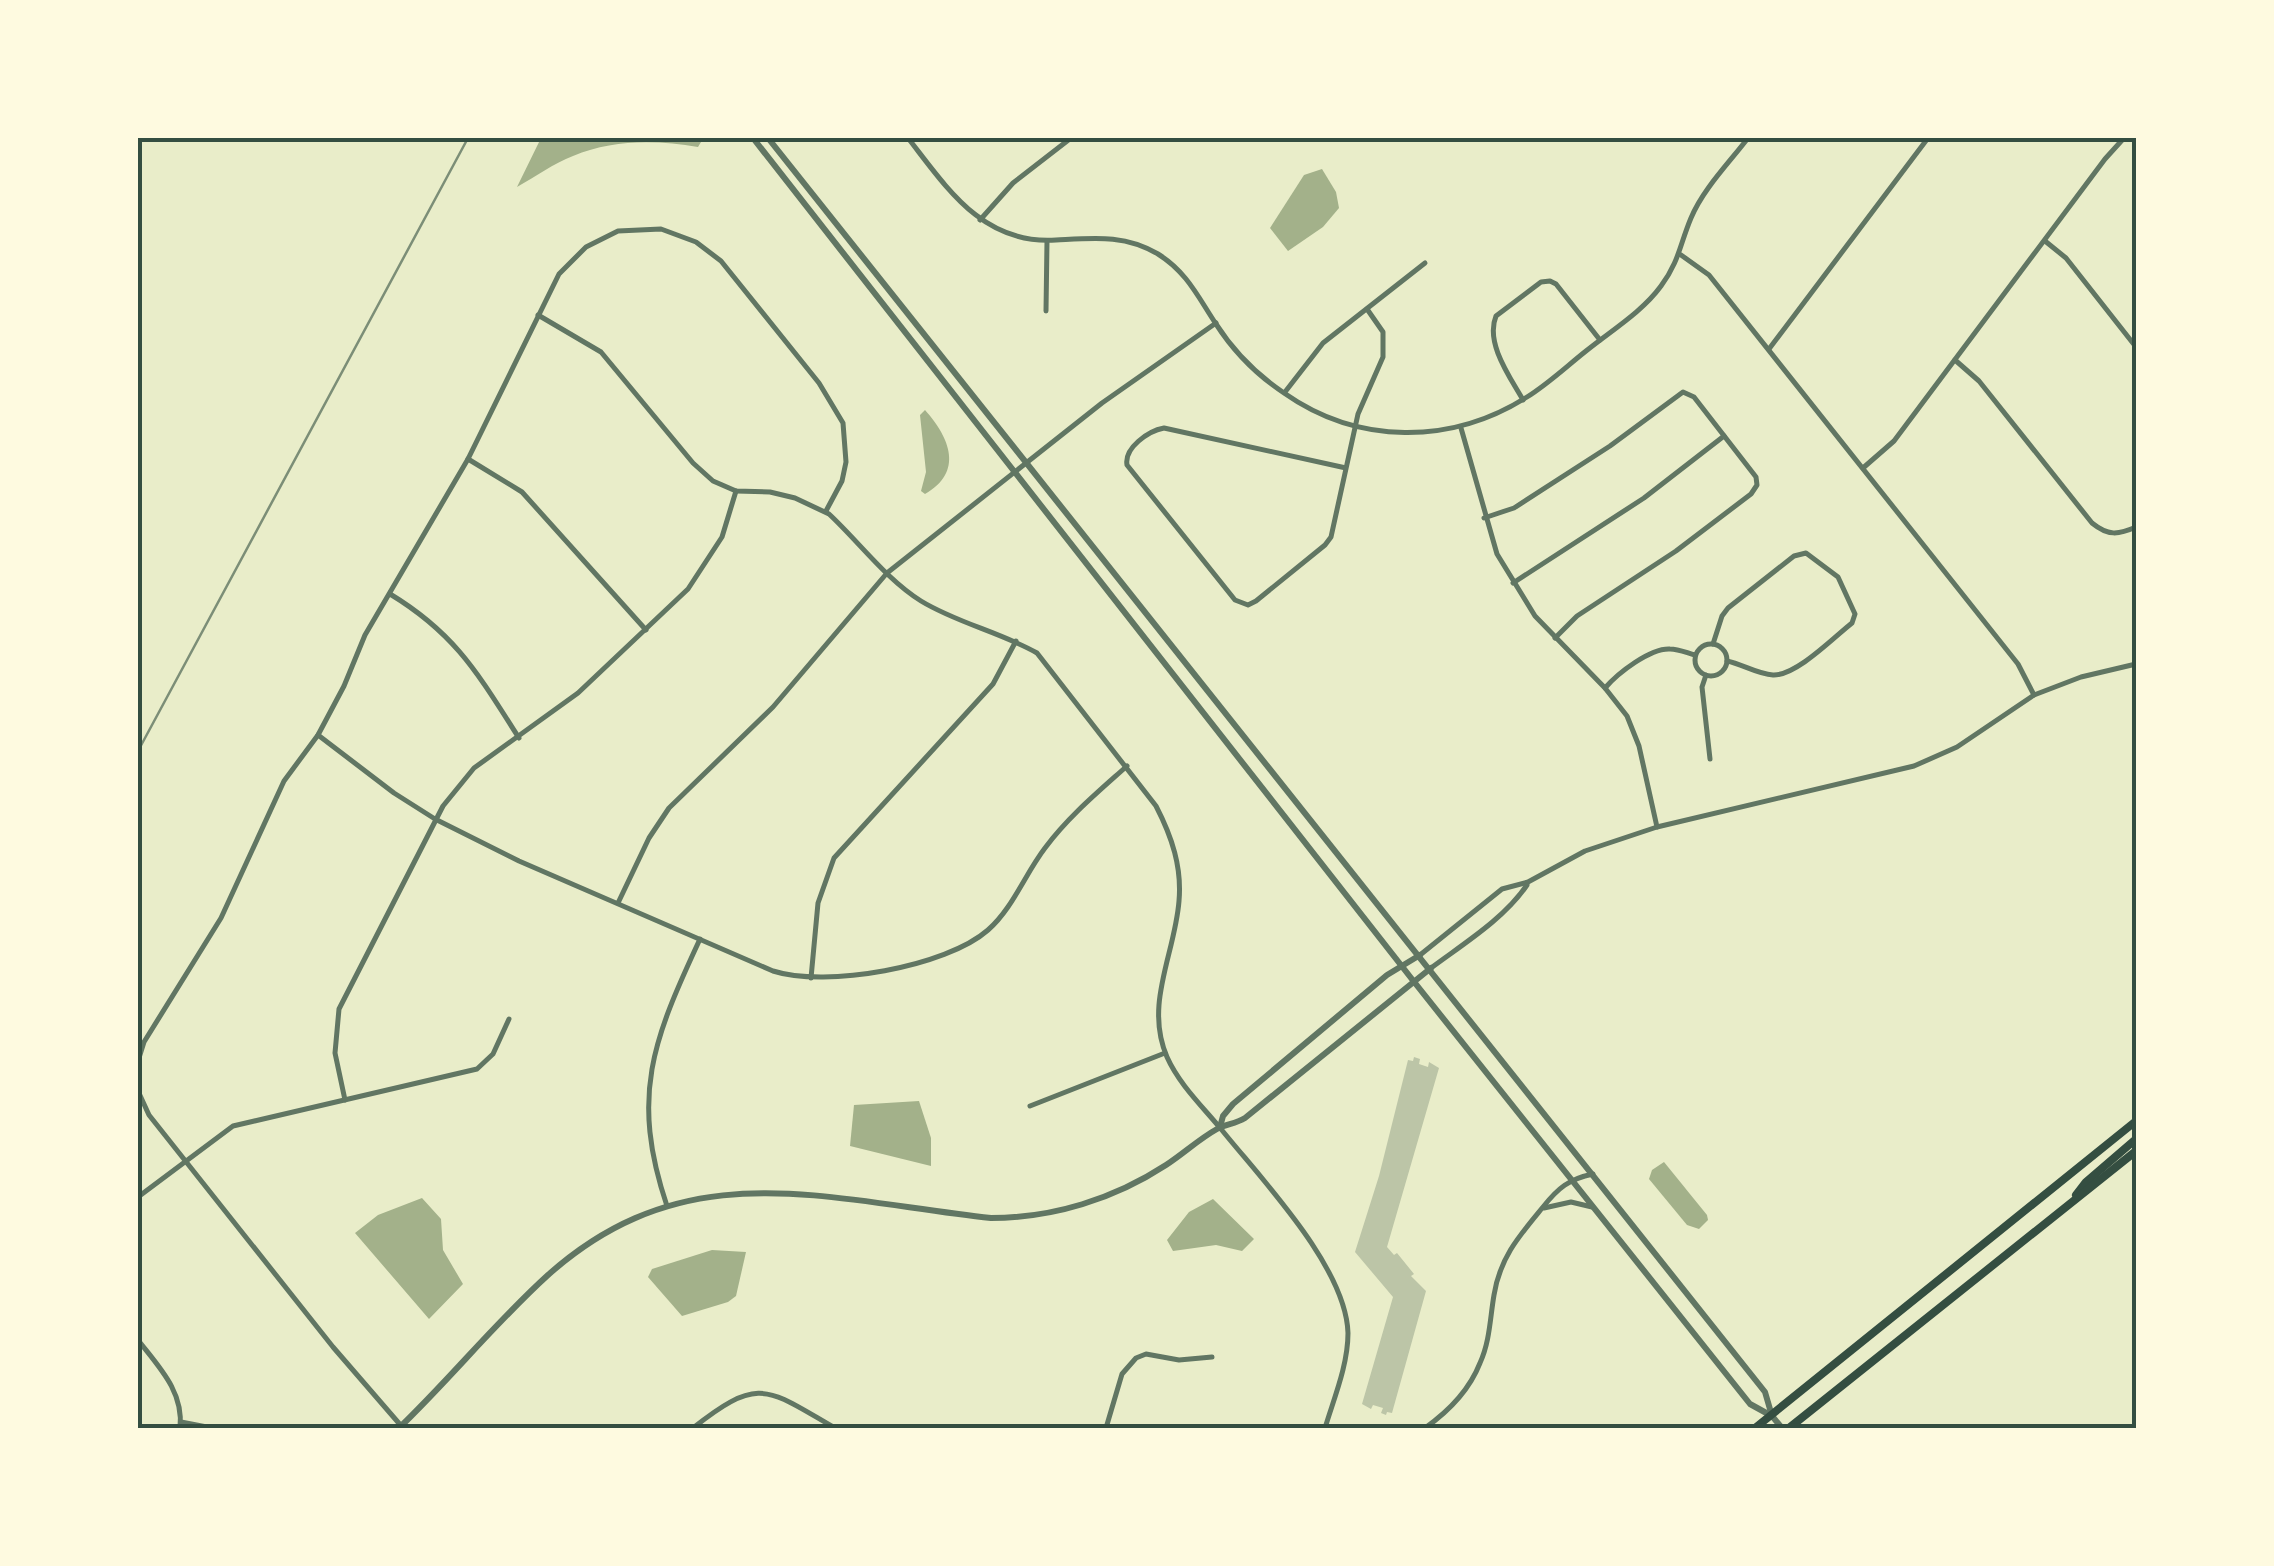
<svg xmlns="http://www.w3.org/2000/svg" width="2274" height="1566" viewBox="0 0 2274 1566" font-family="'DejaVu Sans',sans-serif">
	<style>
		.water { fill: #a3b18a }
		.building { fill: #bcc5a7 }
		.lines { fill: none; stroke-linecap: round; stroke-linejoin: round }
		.minor { stroke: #617663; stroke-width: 5 }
		.tertiary { stroke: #617663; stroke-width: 6 }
		.trunk { stroke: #344e41; stroke-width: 8 }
		.rail { stroke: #7c8e77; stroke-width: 2.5 }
		.neatline { fill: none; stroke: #344e41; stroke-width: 4 }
	</style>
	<rect width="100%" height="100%" fill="#e9edc9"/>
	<g class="water">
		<path d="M541,138H700L701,142L698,147C657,140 613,139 573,156C554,163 535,177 517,187Z"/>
		<polygon points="1322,169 1336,192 1339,208 1323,227 1288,251 1270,228 1304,175"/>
		<path d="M925,410C950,438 964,472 925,494L921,491L926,472L920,415Z"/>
		<polygon points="919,1101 931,1138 931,1166 850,1146 854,1105"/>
		<polygon points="1664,1162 1707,1215 1708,1220 1699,1229 1687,1225 1649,1179 1652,1170"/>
		<polygon points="422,1198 441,1219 443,1250 463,1284 429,1319 355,1233 378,1215"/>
		<polygon points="1213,1199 1254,1239 1242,1251 1216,1245 1173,1251 1167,1240 1189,1212"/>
		<polygon points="712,1250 746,1252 736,1296 728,1302 682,1316 648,1277 652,1269"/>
	</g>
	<polygon class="building" points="1414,1057 1420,1059 1419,1064 1428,1067 1429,1062 1439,1068 1387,1247 1394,1255 1397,1253 1414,1274 1411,1276 1426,1291 1392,1413 1387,1412 1386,1415 1381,1413 1383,1408 1373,1405 1371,1409 1362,1404 1393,1297 1355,1252 1379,1176 1408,1060 1413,1061"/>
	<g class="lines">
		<g class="minor">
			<path d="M908,138C947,188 983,245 1056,240C1093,238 1125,234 1158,254C1187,272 1198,297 1216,324C1234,352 1257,375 1284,393C1358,445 1451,445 1527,397C1548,384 1567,366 1586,351C1612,330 1642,312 1661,286C1679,262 1680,244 1691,218C1703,189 1729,163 1748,138"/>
			<polyline points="980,220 1013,183 1071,138"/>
			<polyline points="2045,241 2066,258 2136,347"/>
			<polyline points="1681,255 1709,275 2018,664 2034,695"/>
			<polyline points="1046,311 1047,241"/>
			<path d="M538,315L601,352L693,463L713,481L736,491L770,492L795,498L829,514C859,542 886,579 921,601C957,623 1000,632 1037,653L1156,806C1172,837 1182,867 1179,901C1175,954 1144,1004 1167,1057C1179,1084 1202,1106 1221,1129C1262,1180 1346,1267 1348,1333C1348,1365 1334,1398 1325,1428"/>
			<polyline points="1769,349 1928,138"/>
			<path d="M1955,360L1979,381L2092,523C2108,536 2118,535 2136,527"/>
			<polyline points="1285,392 1323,343 1425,263"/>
			<path d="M1523,400C1510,377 1485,343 1496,316L1541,282L1550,281L1556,284L1600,340"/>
			<polyline points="1461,428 1497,554 1535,616 1605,688 1627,716 1639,746 1657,827"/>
			<polyline points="468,459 522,492 646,630"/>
			<path d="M1346,468L1164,428C1148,431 1124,448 1127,465L1235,600L1248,605L1256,601L1325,545L1331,537L1358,414L1383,357V332L1367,309"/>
			<polyline points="1863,468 1894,441 2105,159 2124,138"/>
			<polyline points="1484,518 1514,508 1610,446 1683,392 1694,397 1756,477 1757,485 1751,494 1676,551 1577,616 1555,638"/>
			<polyline points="1513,583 1644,498 1724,436"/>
			<path d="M390,594C456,634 478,674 519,738"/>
			<circle cx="1711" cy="660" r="16"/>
			<path d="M1713,644L1722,616L1728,608L1794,556L1806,553L1838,577L1855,614L1852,623C1833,638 1796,676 1773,675C1757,674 1742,664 1727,661"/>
			<polyline points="1706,675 1702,687 1710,759"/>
			<path d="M1605,688C1618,673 1650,648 1670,649C1679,649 1687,653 1695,655"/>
			<path d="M318,735L394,793L435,819L519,861L773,971C826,988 946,967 988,930C1013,908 1025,874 1045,848C1069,816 1098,792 1127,766"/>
			<polyline points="618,903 649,838 669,808 773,707 887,573 1102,403 1216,323"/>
			<polyline points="1420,955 1502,889 1528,882 1585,851 1657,827 1914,766 1957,747 2034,695 2081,677 2136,664"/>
			<path d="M1431,968C1463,944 1504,919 1527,885"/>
			<polyline points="811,978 818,903 834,858 993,684 1016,641"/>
			<polyline points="138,1061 144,1042 221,918 284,781 318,735 344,686 365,635 468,459 559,274 586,247 618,231 661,229 696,242 721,261 819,383 843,423 846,462 842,481 826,511"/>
			<polyline points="138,1091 149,1115 333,1347 403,1428"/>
			<polyline points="345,1100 335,1053 339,1009 443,806 474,768 578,693 688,589 722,537 736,491"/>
			<polyline points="1030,1106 1165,1053"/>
			<polyline points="138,1197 233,1126 477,1069 493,1054 509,1019"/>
			<path d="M667,1206C630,1096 653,1040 700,939"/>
			<polyline points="1544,1208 1571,1202 1592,1207"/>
			<path d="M138,1340C159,1367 184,1392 180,1428"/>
			<polyline points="181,1422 212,1428"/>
			<path d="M693,1428C760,1375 767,1389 835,1428"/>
			<polyline points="1106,1428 1122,1374 1136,1358 1146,1354 1179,1360 1212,1357"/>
			<path d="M1425,1428C1449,1411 1469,1391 1480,1363C1490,1341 1490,1318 1494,1295C1500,1257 1520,1235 1543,1207C1558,1188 1569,1179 1593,1174"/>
		</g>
		<g class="tertiary">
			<polyline points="753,138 1415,983 1750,1404 1770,1415"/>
			<polyline points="768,138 1765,1392 1772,1416 1782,1428"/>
			<polyline points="1220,1127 1223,1116 1233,1104 1387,975 1420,955"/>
			<path d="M399,1428C450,1379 495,1323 548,1275C687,1151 825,1200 991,1218C1053,1218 1114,1199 1166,1165C1183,1154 1199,1139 1217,1129C1226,1124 1235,1124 1245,1118L1431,968"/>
		</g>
		<g class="trunk">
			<polyline points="2076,1195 2086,1182 2136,1139"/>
			<polyline points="1755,1428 2136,1121"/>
			<polyline points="1789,1428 2136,1151"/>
		</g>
		<polyline class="rail" points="138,751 468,138"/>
	</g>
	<rect width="2274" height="1566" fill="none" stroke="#fefae0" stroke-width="280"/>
	<rect x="140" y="140" width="1994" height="1286" class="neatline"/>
</svg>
